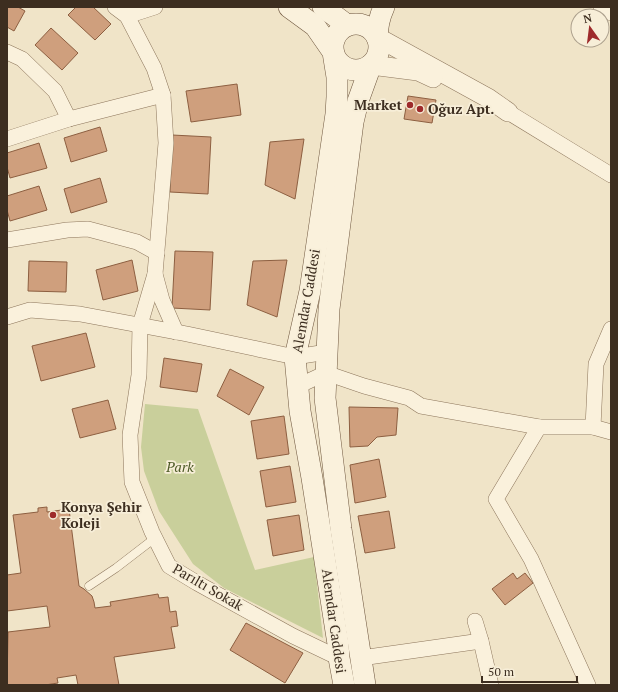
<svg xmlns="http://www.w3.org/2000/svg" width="618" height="692" viewBox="0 0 618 692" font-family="'PT Serif',serif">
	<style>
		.green { fill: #c9cf9b }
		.building { fill: #cf9f7d; stroke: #8d5f41 }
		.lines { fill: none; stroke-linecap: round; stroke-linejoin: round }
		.service-casing { stroke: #8d765c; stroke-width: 9 }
		.minor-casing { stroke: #8d765c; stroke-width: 16 }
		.tertiary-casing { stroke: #8d765c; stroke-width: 20 }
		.secondary-casing { stroke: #6f573f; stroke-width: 22 }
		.service { stroke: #faf1dc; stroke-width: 8 }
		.minor { stroke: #faf1dc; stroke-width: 15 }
		.tertiary { stroke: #faf1dc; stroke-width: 19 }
		.secondary { stroke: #faf1dc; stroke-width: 21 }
		.poi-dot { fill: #9e2a2b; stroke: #f7eed8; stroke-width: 1.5 }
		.labels { text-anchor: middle; stroke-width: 3.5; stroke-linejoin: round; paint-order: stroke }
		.poi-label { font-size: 14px; font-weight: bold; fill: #3d2e20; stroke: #f7eed8; text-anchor: start }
		.street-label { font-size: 14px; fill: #3d2e20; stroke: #f7eed8 }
		.park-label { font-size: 14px; font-style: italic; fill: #4d5a26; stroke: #f7eed8 }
	</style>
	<rect width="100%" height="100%" fill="#f0e4c8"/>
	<polygon class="green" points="145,404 198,409 247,548 255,570 314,557 323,638 224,588 193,564 159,511 144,471 141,447"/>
	<g class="building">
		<polygon points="7,7 18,7 25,11 14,31 7,27"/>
		<polygon points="76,7 93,7 111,24 95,40 68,15"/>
		<polygon points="51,28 78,53 62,70 35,45"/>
		<polygon points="237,84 241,115 191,122 186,91"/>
		<polygon points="408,96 436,100 432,123 404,119"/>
		<polygon points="100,127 107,151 71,162 64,138"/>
		<polygon points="172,135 211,137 208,194 170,192"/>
		<polygon points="304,139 295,199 265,185 270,142"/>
		<polygon points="39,143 47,168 10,178 7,167 7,153"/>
		<polygon points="100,178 107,202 71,213 64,189"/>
		<polygon points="39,186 47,210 10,221 7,210 7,196"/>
		<polygon points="175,251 213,252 210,310 172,308"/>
		<polygon points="132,260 138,291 103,300 96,270"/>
		<polygon points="287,260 277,317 247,305 253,261"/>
		<polygon points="29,261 67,262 66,292 28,291"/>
		<polygon points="86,333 95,367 41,381 32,346"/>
		<polygon points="164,358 202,364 197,392 160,387"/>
		<polygon points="230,369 264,387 249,415 217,396"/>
		<polygon points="108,400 116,429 80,438 72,409"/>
		<polygon points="349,407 398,408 396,435 377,437 368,446 350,447"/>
		<polygon points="284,416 289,454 257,459 251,421"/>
		<polygon points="379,459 386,497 355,503 350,465"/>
		<polygon points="290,466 296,502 266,507 260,471"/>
		<polygon points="47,507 47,512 69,509 79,586 84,589 92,596 94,602 95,608 111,606 110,602 158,594 159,598 168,597 170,612 176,611 178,626 171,627 175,648 114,657 119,685 78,685 76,675 57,678 58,683 45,685 7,685 8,632 50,627 47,606 7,611 7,575 21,573 13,515 38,512 38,508"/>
		<polygon points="389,511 395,548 365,553 358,516"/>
		<polygon points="299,515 304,550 273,556 267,520"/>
		<polygon points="513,573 517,579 525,573 533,583 505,605 492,589"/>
		<polygon points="246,623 303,653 285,683 230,650"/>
	</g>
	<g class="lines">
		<g class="service-casing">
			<polyline id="service" points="89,586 116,568 155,538"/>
		</g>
		<g class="minor-casing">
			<g id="minor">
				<polyline points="115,7 127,16 154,68 163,95 166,143 155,274 140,325 139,375 130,435 132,482 152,532 169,566 197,583 293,636 339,658"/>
				<polyline points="601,7 611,13"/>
				<polyline points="127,16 155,7"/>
				<polyline points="7,52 22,59 55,91 69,119"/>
				<polyline points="508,112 611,175"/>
				<polyline points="7,139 69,119 163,95"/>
				<polyline points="7,240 67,230 88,229 137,242 157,253"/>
				<polyline points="155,274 162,300 176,332"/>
				<polyline points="7,317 30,310 80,314 187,334 295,357 327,352"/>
				<polyline points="298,386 326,373 364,386 409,398 421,406 539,427"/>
				<polyline points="593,427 596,364 611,329"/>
				<polyline points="475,621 481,641 491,685"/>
				<polyline points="361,658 481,641"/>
				<polyline points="588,685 531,559 496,499 539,427 593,427 611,432"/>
			</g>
		</g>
		<g class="tertiary-casing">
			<g id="tertiary">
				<polyline points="377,37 488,98 508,112"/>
				<polyline points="371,65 418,71 433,78"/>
			</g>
		</g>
		<g class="secondary-casing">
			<g id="secondary">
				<polyline points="289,7 315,26 333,52 337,77 337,97 336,114 310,291 295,357 300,411 312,478 338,644 339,658 344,685"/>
				<polyline points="323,7 347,25"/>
				<circle cx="356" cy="47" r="23"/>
				<path d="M377,37C378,25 379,18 384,7"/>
				<polyline points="365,685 341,529 325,398 329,309 353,122 358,101 371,65"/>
			</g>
		</g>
		<use href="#service" class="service"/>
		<use href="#minor" class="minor"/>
		<use href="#tertiary" class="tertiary"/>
		<use href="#secondary" class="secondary"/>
	</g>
	<g class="poi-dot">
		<circle cx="410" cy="105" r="4"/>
		<circle cx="420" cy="109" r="4"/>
		<circle cx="53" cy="515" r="4"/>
	</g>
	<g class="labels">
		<g class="poi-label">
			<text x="402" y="110" text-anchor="end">Market</text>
			<text x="428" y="114">Oğuz Apt.</text>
			<text x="61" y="512">Konya Şehir<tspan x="61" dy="16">Koleji</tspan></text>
		</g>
		<g class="street-label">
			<text transform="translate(306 301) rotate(-80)" y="5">Alemdar Caddesi</text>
			<text transform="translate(208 587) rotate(30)" y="5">Parıltı Sokak</text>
			<text transform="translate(334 621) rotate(82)" y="5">Alemdar Caddesi</text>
		</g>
		<g class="park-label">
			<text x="180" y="472">Park</text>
		</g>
	</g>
	<rect width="618" height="692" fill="none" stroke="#3d2e20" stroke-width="16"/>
	<g transform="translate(590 28) rotate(346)"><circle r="19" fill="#f7eed8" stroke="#ada18e"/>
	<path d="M0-3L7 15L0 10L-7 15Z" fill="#9e2a2b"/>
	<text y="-6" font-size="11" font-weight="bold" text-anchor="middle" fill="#3d2e20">N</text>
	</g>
	<path d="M482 676v6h95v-6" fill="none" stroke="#3d2e20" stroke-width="2"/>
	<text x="488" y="676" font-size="12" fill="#3d2e20" stroke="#f7eed8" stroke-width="3" paint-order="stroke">50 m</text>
</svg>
